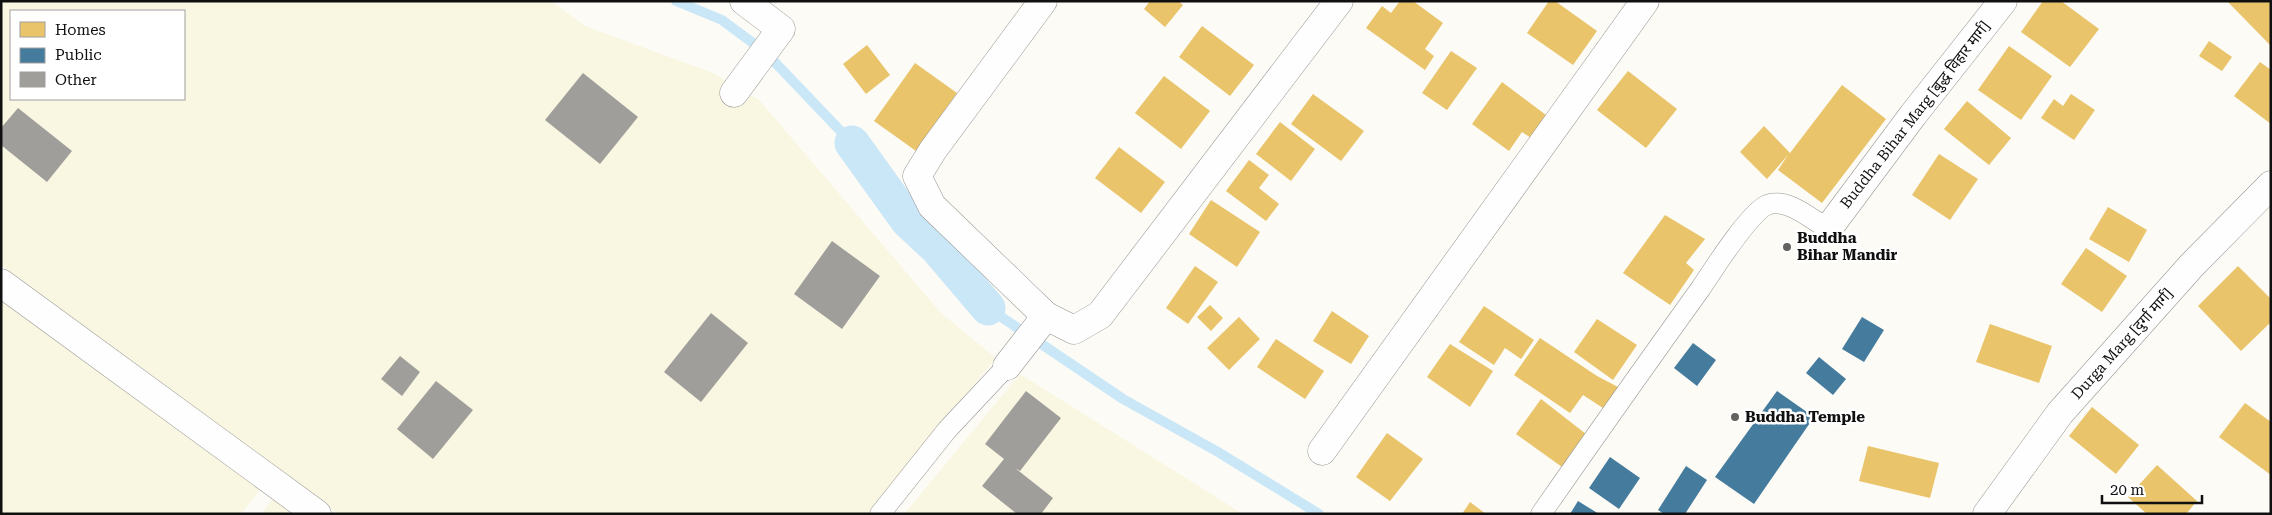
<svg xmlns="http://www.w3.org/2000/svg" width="2272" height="515" viewBox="0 0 2272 515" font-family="'Roboto Serif','Noto Sans Devanagari',serif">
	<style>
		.farmland { fill: #f9f7e2; fill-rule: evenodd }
		.homes { fill: #e9c46a }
		.public { fill: #457b9d }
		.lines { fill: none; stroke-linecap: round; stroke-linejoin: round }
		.stream { stroke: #cae7f8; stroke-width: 10 }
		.canal { stroke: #cae7f8; stroke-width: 35 }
		.building { fill: #a09e9b }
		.service-casing { stroke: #969694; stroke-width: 21 }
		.minor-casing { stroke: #969694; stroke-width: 29 }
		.service { stroke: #fffefe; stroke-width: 20 }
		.minor { stroke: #fffefe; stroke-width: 28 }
		.poi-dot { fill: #636260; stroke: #fff; stroke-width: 2 }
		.labels { text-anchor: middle; stroke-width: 5; stroke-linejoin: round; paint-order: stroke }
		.street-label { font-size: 15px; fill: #101010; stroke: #fff }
		.poi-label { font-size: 15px; font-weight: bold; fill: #101010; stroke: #fff; text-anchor: start }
	</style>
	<rect width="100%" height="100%" fill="#fcfbf6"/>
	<g class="farmland">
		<path d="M1,1H551L585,26L713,73L759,100L942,314L996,358L868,514H338L1,265ZM11,11H184V99H11Z"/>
		<polygon points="1,299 262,487 241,514 1,514"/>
		<polygon points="1020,374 1243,514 904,514"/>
		<polygon points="273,499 293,514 261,514"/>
	</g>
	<g class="homes">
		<polygon points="1150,1 1178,1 1183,5 1165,27 1144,9"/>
		<polygon points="1400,1 1413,1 1443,23 1425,49 1434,56 1425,70 1366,28 1382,6 1391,13"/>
		<polygon points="1549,1 1555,1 1597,31 1573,65 1527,33"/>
		<polygon points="2043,1 2061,1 2099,29 2070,67 2021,32"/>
		<polygon points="2227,1 2271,1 2271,46"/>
		<polygon points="1202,26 1254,65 1230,96 1179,57"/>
		<polygon points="2209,41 2232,57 2222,71 2199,56"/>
		<polygon points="867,45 890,75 866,94 843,64"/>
		<polygon points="2009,46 2052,76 2021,120 1978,90"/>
		<polygon points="1451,51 1477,68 1447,110 1422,93"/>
		<polygon points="2260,62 2271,70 2271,124 2234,96"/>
		<polygon points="915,63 957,93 916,151 874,121"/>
		<polygon points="1628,71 1677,109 1646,148 1597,110"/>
		<polygon points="1164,76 1210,111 1181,149 1135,113"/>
		<polygon points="1502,82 1550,118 1534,140 1522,132 1509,151 1472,124"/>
		<polygon points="1842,85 1886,119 1822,203 1778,170 1788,155 1767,179 1740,152 1764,126 1790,153"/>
		<polygon points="1313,94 1364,131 1341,161 1291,124"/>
		<polygon points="2071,94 2095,110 2074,140 2041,118 2054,99 2063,106"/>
		<polygon points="1967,101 2011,138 1989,165 1944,129"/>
		<polygon points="1280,122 1315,149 1291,181 1256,154"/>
		<polygon points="1119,147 1165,182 1141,213 1095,178"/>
		<polygon points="1939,154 1978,179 1950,220 1912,195"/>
		<polygon points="1249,160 1269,175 1259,188 1279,204 1266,221 1226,191"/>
		<polygon points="1211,200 1260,232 1237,267 1189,234"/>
		<polygon points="2108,207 2147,230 2129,262 2089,239"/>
		<polygon points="1665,215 1705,239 1686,263 1694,270 1670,305 1623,273"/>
		<polygon points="2086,248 2127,276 2102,312 2061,284"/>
		<polygon points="1195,266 1218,282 1188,324 1166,308"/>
		<polygon points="2238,266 2271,299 2271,322 2241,351 2198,306"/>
		<polygon points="1210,305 1223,318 1211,331 1197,317"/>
		<polygon points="1484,306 1534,340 1521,359 1505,348 1494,365 1459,342"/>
		<polygon points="1332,311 1369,336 1351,364 1313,341"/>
		<polygon points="1239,317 1260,339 1229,370 1207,348"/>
		<polygon points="1597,319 1637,345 1613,380 1574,352"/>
		<polygon points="1990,324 2052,346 2039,383 1976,362"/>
		<polygon points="1540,338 1597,376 1618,387 1603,408 1583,395 1570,413 1514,375"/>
		<polygon points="1276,339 1324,371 1305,399 1257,367"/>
		<polygon points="1450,344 1493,371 1470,407 1427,377"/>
		<polygon points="1541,399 1586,434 1562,467 1516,434"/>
		<polygon points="2245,403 2271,422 2271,475 2219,437"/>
		<polygon points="2092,407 2139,445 2116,474 2069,436"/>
		<polygon points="1387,433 1423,459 1390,501 1356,477"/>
		<polygon points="1868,446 1939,463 1930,498 1859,481"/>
		<polygon points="2157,465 2197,501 2186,514 2147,514 2128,497"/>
		<polygon points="1470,502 1486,514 1462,514"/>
	</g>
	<g class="public">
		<polygon points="1862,317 1884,330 1864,362 1842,349"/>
		<polygon points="1693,343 1716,360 1697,386 1674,368"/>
		<polygon points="1819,357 1846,379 1833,395 1806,373"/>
		<polygon points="1777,391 1814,417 1754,504 1715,477"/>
		<polygon points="1610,457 1640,478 1619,509 1589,488"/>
		<polygon points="1686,466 1707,480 1685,514 1664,514 1658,510"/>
		<polygon points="1578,501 1599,514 1570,514"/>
	</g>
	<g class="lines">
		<g class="stream">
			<polyline points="676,1 722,20 765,52 852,143"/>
			<polyline points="988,308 1123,399 1218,452 1319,514"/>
		</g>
		<polyline class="canal" points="852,143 908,221 937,248 988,308"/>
	</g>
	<g class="building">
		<polygon points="583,73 638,117 600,164 545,120"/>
		<polygon points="18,108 72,151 47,182 1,145 1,128"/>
		<polygon points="832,241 880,276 842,329 794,294"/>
		<polygon points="711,313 748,343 701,402 664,372"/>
		<polygon points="400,356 420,372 402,396 381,379"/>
		<polygon points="436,381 473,410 433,459 397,429"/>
		<polygon points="1026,391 1061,418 1020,471 1015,468 1053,498 1041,514 1017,514 982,486 1004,459 985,444"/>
	</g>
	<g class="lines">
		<g class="service-casing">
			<g id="service">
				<polyline points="880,514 947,430 1007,366"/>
				<path d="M1541,514C1594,438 1647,363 1701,288C1713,270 1749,213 1767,205C1787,197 1811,219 1828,229"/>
			</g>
		</g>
		<g class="minor-casing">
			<g id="minor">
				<polyline points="1043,1 933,150 917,176 932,206 1046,316 1074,330 1100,315 1339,1"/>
				<polyline points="734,93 781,29 744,1"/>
				<polyline points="1828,229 1913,115 2003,1"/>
				<polyline points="1,283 317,514"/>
				<polyline points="1007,366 1046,316"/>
				<polyline points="1322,451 1645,1"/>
				<polyline points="1987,514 2060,413 2192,265 2271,185"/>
			</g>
		</g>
		<use href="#service" class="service"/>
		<use href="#minor" class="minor"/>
	</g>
	<g class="poi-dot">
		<circle cx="1787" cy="247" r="5"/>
		<circle cx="1735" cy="417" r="5"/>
	</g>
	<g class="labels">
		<g class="street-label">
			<text transform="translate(1915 115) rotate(-52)" y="5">Buddha Bihar Marg [बुद्ध विहार मार्ग]</text>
			<text transform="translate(2122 344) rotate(-48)" y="5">Durga Marg [दुर्गा मार्ग]</text>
		</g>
		<g class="poi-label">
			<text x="1797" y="243">Buddha<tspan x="1797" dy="17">Bihar Mandir</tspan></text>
			<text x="1745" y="422">Buddha Temple</text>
		</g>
	</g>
	<rect width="2272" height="515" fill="none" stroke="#101010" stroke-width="5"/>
	<rect x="10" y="10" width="175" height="90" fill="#ffffff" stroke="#9f9f9f"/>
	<rect x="20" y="22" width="25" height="15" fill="#e9c46a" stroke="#9f9f9f"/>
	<text x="55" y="35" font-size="15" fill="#101010">Homes</text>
	<rect x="20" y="48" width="25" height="15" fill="#457b9d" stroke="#9f9f9f"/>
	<text x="55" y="60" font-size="15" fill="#101010">Public</text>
	<rect x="20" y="72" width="25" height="15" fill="#a09e9b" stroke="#9f9f9f"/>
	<text x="55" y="85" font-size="15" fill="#101010">Other</text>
	<path d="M2102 495v8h100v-8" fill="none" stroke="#101010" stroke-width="2.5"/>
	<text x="2110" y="495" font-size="15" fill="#101010" stroke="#ffffff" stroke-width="4" paint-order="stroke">20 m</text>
</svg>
